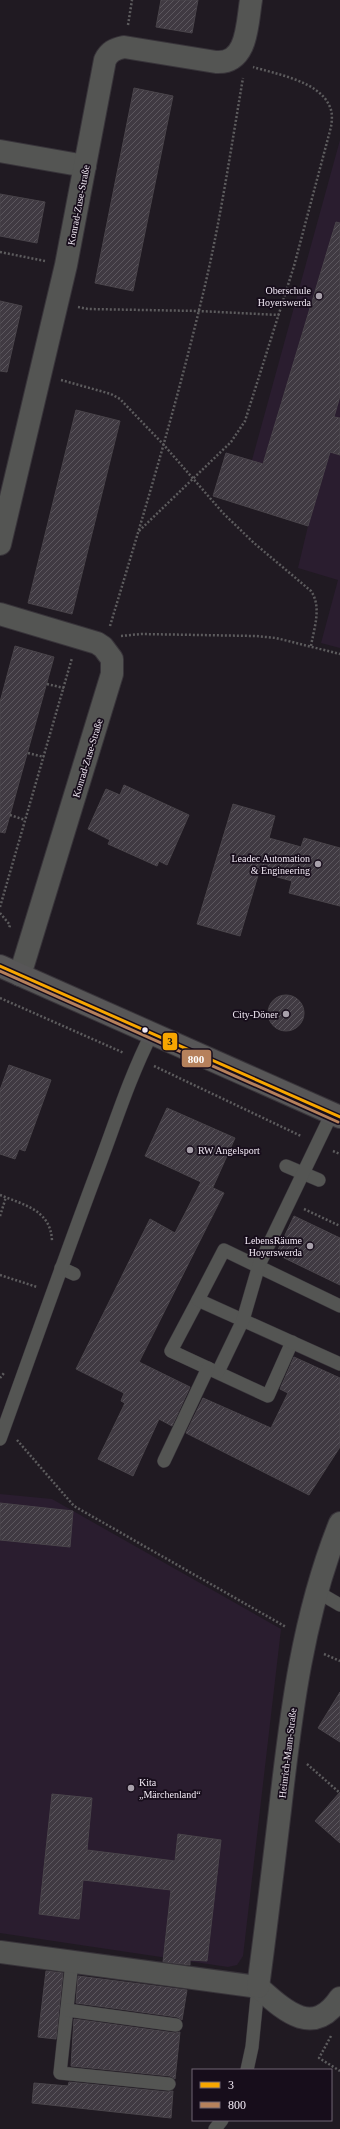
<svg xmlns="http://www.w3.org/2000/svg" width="340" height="2129" viewBox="0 0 340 2129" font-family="Georgia,serif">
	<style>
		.built { fill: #2a1d2f }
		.building { fill: url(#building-hatch); stroke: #49444a }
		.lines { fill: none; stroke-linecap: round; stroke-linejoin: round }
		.lane-casing { stroke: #38343a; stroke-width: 14 }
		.street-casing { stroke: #38343a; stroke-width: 24 }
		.secondary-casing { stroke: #38343a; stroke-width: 24 }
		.path { stroke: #5d5c5e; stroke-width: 2.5; stroke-dasharray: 2 2; stroke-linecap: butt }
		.lane { stroke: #545553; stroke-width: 13 }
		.street { stroke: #545553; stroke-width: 22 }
		.secondary { stroke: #575657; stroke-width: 22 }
		.bus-1-casing { stroke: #170d1b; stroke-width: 6 }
		.bus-2-casing { stroke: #170d1b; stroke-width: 6 }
		.bus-1 { stroke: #f7a600; stroke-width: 3 }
		.bus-2 { stroke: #b6815c; stroke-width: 3 }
		.poi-dot { fill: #a8a1ab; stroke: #170d1b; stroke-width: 1.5 }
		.bus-dot { fill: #f2eaf5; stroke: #170d1b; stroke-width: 1.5 }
		.labels { text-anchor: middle; stroke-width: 3.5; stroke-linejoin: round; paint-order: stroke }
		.street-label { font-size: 10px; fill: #f2eaf5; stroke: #170d1b }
		.poi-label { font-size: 10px; fill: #f2eaf5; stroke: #170d1b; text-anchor: end }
		.line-badge { stroke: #170d1b; stroke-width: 1.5 }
		.badge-label { font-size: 11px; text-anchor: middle; font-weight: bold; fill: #fff }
		.pale-badge-label { font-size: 11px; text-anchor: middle; font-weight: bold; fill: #111 }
	</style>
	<defs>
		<pattern id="building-hatch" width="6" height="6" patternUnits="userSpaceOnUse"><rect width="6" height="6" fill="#403a42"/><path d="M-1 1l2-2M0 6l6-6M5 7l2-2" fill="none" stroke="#5c575e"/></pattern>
	</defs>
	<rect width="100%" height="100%" fill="#201a22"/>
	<g class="built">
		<polygon points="340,140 340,648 321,643 338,580 298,568 308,526 213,496 226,453 252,460"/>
		<polygon points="0,1494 52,1499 281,1629 243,1956 237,1965 228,1967 0,1933"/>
	</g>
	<g class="building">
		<polygon points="161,0 198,0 192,33 156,27"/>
		<polygon points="134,88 173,96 133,291 95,283"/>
		<polygon points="0,194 45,202 37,243 0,236"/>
		<polygon points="336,222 340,223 340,396 334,417 340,418 340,455 330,452 308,526 213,496 226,453 263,464"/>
		<polygon points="0,301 22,306 7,372 0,371"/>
		<polygon points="76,410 120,421 72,614 28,603"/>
		<polygon points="15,646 54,657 5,833 0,832 0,702"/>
		<polygon points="124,785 189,815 167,865 159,861 157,866 108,844 110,840 88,829 106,789 120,795"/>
		<polygon points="233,804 275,816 269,838 301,847 304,838 340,848 340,906 289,893 292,881 259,872 240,936 197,924"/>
		<circle cx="286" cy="1013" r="18"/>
		<polygon points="9,1065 51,1080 25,1151 19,1149 15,1159 0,1154 0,1090"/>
		<polygon points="167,1108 235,1138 213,1187 207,1185 224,1193 139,1362 190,1387 172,1426 159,1419 133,1476 98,1459 125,1403 121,1401 124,1393 76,1369 150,1219 175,1233 201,1182 145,1156"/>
		<polygon points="294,1216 340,1238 340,1285 276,1254"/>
		<polygon points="294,1357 340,1378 340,1447 309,1495 186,1433 203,1398 271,1428 288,1393 280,1389"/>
		<polygon points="0,1503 73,1511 70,1547 0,1540"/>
		<polygon points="340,1692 340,1742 318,1728"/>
		<polygon points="340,1792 340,1843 315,1821"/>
		<polygon points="52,1794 92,1798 87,1850 175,1861 178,1834 221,1840 207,1961 190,1960 190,1965 163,1962 171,1890 83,1880 79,1919 39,1914"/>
		<polygon points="46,1971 63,1973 56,2039 38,2037"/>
		<polygon points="78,1976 187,1990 182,2020 177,2017 76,2003"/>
		<polygon points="74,2019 175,2033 180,2032 175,2079 170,2076 71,2066"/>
		<polygon points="69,2082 168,2092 173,2091 171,2118 32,2103 34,2083 68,2086"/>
	</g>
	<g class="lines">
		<g class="lane-casing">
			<g id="lane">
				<polyline points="286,1166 319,1180"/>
				<polyline points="61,1268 74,1274"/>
				<polyline points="198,1300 171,1351 268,1396 292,1342"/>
				<polyline points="340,1306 224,1250 198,1300 340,1364"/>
				<polyline points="218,1372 243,1320 259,1265 332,1113"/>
				<path d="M0,1439C32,1350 63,1262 96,1174C114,1127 129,1078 152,1033"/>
				<polyline points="164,1461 208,1368"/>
				<polyline points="316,1591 340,1605"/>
				<polyline points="72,1962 60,2073 169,2084"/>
				<polyline points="67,2010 176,2025"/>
				<polyline points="247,2070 252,2047 258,1987"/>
				<polyline points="215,2129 222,2120"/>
			</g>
		</g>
		<g class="street-casing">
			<g id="street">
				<polyline points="0,151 85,166"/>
				<path d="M0,544L66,265L105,60C109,52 114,49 124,47L216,62C248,64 247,24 251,0"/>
				<polyline points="0,614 97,643 103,647 112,659 112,674 20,975"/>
				<path d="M0,1952L258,1987C285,2011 313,2038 340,1998"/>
				<path d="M258,1987C266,1928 273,1869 280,1810C291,1712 303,1615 340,1523"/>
			</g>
		</g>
		<g class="secondary-casing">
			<polyline id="secondary" points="0,966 340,1117"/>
		</g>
		<g class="path">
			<polyline points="128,25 132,0"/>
			<polyline points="0,252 45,261"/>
			<polyline points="78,307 88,309 199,311 279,315"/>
			<path d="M61,380L111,394L120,399L163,444L223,513L254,543L311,591C322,607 314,628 311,646"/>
			<path d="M139,531L231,442L245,421L294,266L331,127C332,120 333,112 329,105C318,81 276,74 253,67"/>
			<path d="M110,626C142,520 174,414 200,306C219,231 230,154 243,78"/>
			<polyline points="121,636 141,634 256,636 276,638 340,654"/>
			<polyline points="47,684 64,688"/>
			<polyline points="28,753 44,757"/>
			<polyline points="10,815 25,820"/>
			<polyline points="0,907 72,658"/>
			<polyline points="0,913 10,925 9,929"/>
			<polyline points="0,998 124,1053"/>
			<polyline points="154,1066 301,1136"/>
			<polyline points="333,1151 340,1154"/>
			<path d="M0,1195C24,1205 51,1210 52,1241"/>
			<polyline points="304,1209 340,1226"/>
			<polyline points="0,1216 6,1197"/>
			<polyline points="0,1275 37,1287"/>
			<polyline points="0,1378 4,1373"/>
			<polyline points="17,1440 74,1506 286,1627"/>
			<polyline points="324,1654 340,1661"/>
			<polyline points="307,1764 340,1793"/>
			<polyline points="331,2036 319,2058 340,2071"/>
		</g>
		<use href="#lane" class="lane"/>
		<use href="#street" class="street"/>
		<use href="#secondary" class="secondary"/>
		<g class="bus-1-casing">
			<polyline id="bus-1" points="0,966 340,1117"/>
		</g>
		<g class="bus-2-casing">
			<polyline id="bus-2" points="0,971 338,1122"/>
		</g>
		<use href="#bus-1" class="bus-1"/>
		<use href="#bus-2" class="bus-2"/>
	</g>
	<g class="poi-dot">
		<circle cx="319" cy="296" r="4"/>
		<circle cx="318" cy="864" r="4"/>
		<circle cx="286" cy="1014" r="4"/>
		<circle cx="190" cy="1150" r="4"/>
		<circle cx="310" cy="1246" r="4"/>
		<circle cx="131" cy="1788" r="4"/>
	</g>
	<circle class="bus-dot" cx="145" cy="1030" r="3.5"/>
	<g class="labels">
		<g class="street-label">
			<text transform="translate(78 205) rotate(-79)" y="4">Konrad-Zuse-Straße</text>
			<text transform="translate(87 758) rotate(-73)" y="4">Konrad-Zuse-Straße</text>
			<text transform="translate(287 1753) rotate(-83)" y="4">Heinrich-Mann-Straße</text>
		</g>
		<g class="poi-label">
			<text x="311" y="294">Oberschule<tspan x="311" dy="12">Hoyerswerda</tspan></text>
			<text x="310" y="862">Leadec Automation<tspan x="310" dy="12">&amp; Engineering</tspan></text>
			<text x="278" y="1018">City-Döner</text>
			<text x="198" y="1154" text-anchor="start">RW Angelsport</text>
			<text x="302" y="1244">LebensRäume<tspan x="302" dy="12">Hoyerswerda</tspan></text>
			<text x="139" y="1786" text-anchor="start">Kita<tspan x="139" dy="12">„Märchenland“</tspan></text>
		</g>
	</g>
	<g class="line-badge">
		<rect x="162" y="1032" width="16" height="19" rx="4" fill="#f7a600"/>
		<rect x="181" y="1049" width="31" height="19" rx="4" fill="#b6815c"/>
	</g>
	<g class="badge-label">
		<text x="196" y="1063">800</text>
	</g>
	<g class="pale-badge-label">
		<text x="170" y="1045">3</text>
	</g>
	<rect x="192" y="2069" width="140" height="52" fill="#170d1b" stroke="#6f6572"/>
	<rect x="200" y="2082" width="20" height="6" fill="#f7a600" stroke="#6f6572"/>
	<text x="228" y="2089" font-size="12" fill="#f2eaf5">3</text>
	<rect x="200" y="2102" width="20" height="6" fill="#b6815c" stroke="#6f6572"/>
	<text x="228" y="2109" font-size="12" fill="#f2eaf5">800</text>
</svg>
